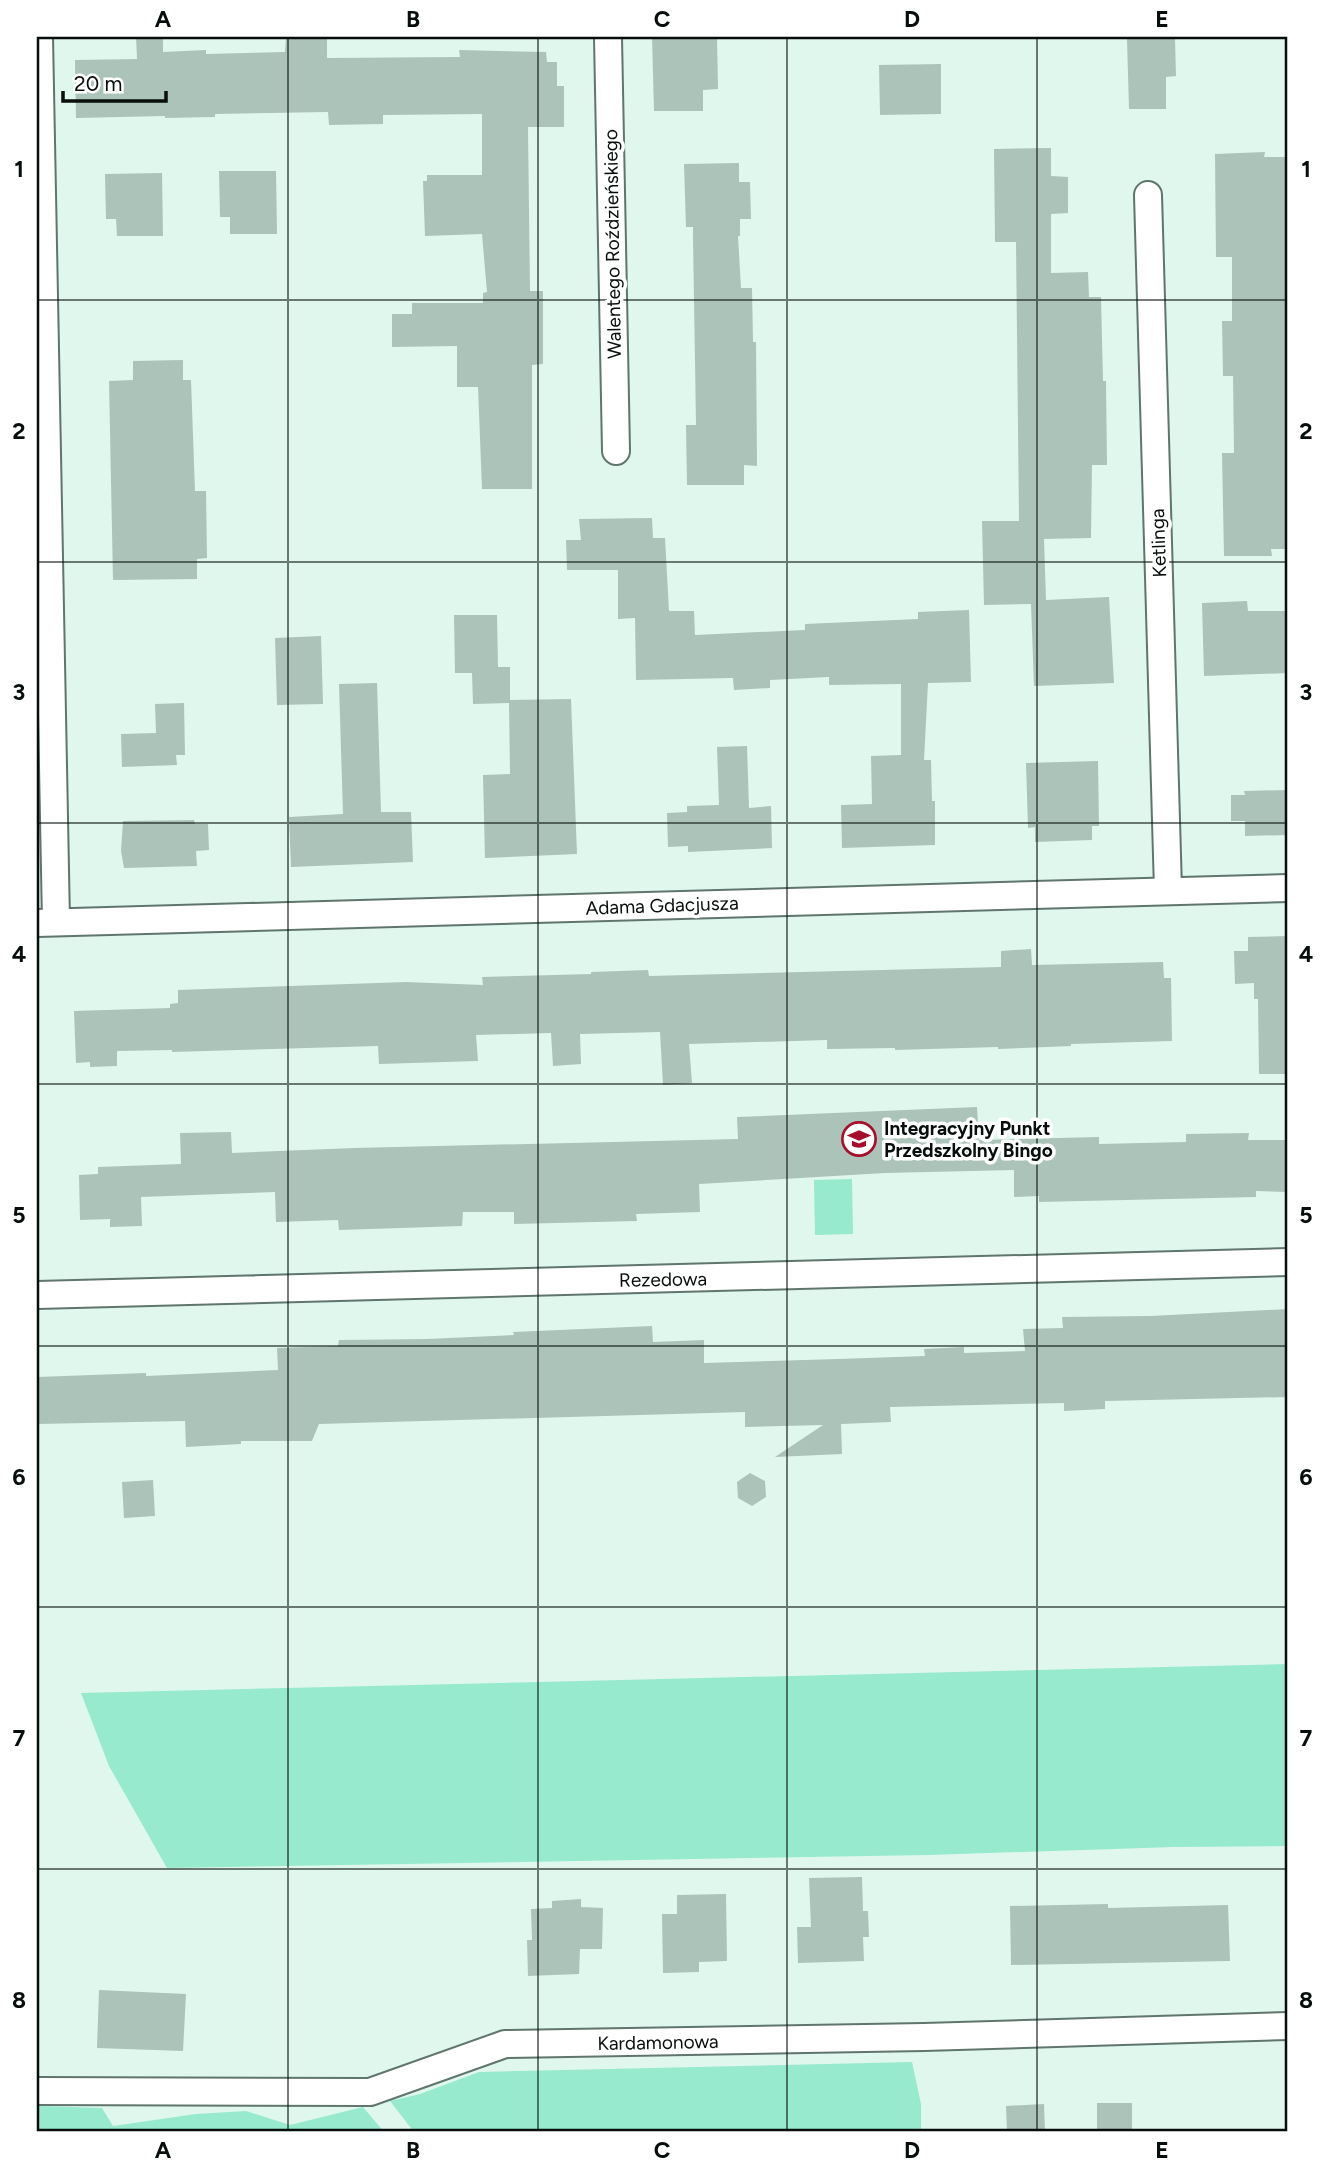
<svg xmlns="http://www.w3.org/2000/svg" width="1325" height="2169" viewBox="0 0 1325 2169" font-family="Figtree,sans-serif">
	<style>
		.green { fill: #97eacd }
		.building { fill: #acc3ba }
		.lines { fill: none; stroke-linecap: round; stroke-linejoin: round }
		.minor-casing { stroke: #60756d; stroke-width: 30 }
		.minor { stroke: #fff; stroke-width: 26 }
		.grid { fill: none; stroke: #070e0b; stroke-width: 2; stroke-opacity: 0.55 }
		.labels { text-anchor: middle; stroke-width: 7; stroke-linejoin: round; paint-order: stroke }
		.street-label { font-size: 19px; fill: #070e0b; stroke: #fff }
		.poi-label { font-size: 19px; font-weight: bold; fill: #070e0b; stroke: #fff; text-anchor: start }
		.neatline { fill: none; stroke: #070e0b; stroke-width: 2.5 }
		.grid-label { font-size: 23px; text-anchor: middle; font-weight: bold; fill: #070e0b }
	</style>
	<rect width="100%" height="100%" fill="#dff7ed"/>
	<g class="green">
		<polygon points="852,1179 853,1234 815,1235 814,1180"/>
		<polygon points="1288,1664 1288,1846 1173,1847 928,1855 167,1868 109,1766 81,1693"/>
		<polygon points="912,2062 921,2104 921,2132 414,2132 390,2101 420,2094 479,2072"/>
		<polygon points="37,2106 102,2108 113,2126 196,2114 246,2111 290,2125 363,2107 384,2132 37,2132"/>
	</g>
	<g class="building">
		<polygon points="136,37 163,37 163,52 206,50 206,54 285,52 286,37 327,37 327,58 460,57 459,50 546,52 547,62 557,62 557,86 564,86 564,127 528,127 530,291 543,291 543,364 532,365 532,489 482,489 478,387 457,387 457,346 392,347 392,314 412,314 412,303 483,303 483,293 487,292 482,234 425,236 423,181 427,181 427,175 482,175 482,114 383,115 383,124 329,125 328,112 215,114 215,117 165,118 165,116 76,118 75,60 137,59"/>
		<polygon points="652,37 717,37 718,89 703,90 703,111 654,111"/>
		<polygon points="1127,39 1175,39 1176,76 1166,77 1166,109 1129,109"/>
		<polygon points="941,64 941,114 880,115 879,65"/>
		<polygon points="1051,148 1051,176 1068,177 1068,213 1051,214 1051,273 1088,272 1089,297 1101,297 1103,381 1106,381 1107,465 1092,465 1091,538 1044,539 1046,600 1109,597 1114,683 1034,686 1031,604 984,605 982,521 1019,521 1016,242 995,242 994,149"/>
		<polygon points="1265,152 1264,157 1288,157 1288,549 1271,549 1272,556 1224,556 1222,453 1234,453 1233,376 1223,376 1222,321 1232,321 1232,257 1216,257 1215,154"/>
		<polygon points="739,163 739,182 750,182 751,219 740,219 740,236 738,236 741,288 752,288 753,342 756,342 757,466 744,465 744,485 687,485 686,425 696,425 695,361 693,237 693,227 686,227 684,164"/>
		<polygon points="219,171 276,171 277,234 230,234 230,217 220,217"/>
		<polygon points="162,173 163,236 117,236 116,219 106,219 105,174"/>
		<polygon points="183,360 183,380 191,380 195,491 206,491 207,558 197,559 197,579 113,580 109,381 133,380 133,361"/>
		<polygon points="652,518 653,538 665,538 669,611 694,611 695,635 805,630 805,624 918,619 918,612 969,610 971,682 928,683 924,760 931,760 932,801 935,801 935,845 842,848 841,805 872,804 871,756 901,755 901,684 829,685 829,677 770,680 770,688 734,690 733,678 636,680 635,618 618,619 618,570 567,570 566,540 581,540 579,519"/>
		<polygon points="1247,601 1248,611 1288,611 1288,673 1204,676 1202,603"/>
		<polygon points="454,615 497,615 498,667 510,667 510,700 571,699 577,854 485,858 483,775 510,774 509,703 473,704 472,673 455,673"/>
		<polygon points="321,636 323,704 277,705 275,638"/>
		<polygon points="377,683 381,812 411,812 413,862 291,867 289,817 343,814 339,684"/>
		<polygon points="184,703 185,755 176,755 177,765 122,767 121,734 156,733 155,704"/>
		<polygon points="747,746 749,808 771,806 772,848 688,852 688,846 668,847 667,813 687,812 687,806 719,805 717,747"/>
		<polygon points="1098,761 1099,826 1092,826 1092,840 1035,842 1035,827 1028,828 1026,763"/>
		<polygon points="1288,790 1288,835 1245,836 1245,821 1231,821 1231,795 1245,795 1244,791"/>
		<polygon points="194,820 195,824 208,824 209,850 196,851 197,866 124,868 121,851 123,821"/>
		<polygon points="1288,936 1288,1074 1259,1074 1258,999 1254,999 1254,983 1235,984 1234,951 1248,951 1248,937"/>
		<polygon points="1031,949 1032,965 1163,962 1164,978 1171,978 1172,1041 1071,1044 1071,1046 998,1049 998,1047 895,1050 895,1048 827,1049 827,1040 689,1044 692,1083 663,1085 660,1032 580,1034 581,1064 553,1066 551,1033 476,1035 478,1061 379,1064 378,1046 172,1052 172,1050 117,1051 117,1066 90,1067 90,1062 76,1063 74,1011 170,1008 170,1004 178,1003 178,990 406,982 483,985 482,977 591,974 591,972 648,970 649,976 1001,967 1001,951"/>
		<polygon points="977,1107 979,1140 1099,1137 1099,1144 1186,1142 1186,1134 1249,1133 1248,1140 1288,1140 1288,1192 1256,1191 1256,1197 1039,1202 1039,1196 1014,1197 1014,1170 885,1173 699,1184 700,1212 636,1214 637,1221 514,1224 514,1212 463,1212 462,1226 339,1230 338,1220 276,1222 275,1192 141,1197 142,1226 110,1227 110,1219 80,1220 79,1175 98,1174 98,1167 181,1164 180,1133 231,1132 232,1153 354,1148 738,1139 737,1117"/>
		<polygon points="1288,1309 1288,1397 1105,1401 1105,1409 1064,1411 1064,1403 890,1407 891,1422 841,1424 842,1454 775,1457 823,1425 745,1427 745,1412 319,1424 312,1441 241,1441 241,1444 186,1447 185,1421 37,1424 37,1377 146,1373 146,1376 278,1370 277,1348 338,1346 339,1340 427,1339 514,1335 513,1332 652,1326 653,1342 704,1340 704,1363 838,1359 925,1356 924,1349 964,1347 964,1353 1025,1351 1023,1329 1063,1328 1062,1317 1151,1316"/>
		<polygon points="750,1473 765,1481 766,1497 752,1506 738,1498 737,1482"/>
		<polygon points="153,1480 155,1516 124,1518 122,1482"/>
		<polygon points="862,1877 863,1911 868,1911 869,1937 863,1937 864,1961 798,1963 797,1927 811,1927 809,1878"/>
		<polygon points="726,1894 727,1961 699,1962 699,1972 663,1973 662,1914 677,1914 677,1895"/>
		<polygon points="581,1899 581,1907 603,1908 602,1949 580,1949 579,1974 528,1976 527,1940 532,1940 531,1909 552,1908 552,1901"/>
		<polygon points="1108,1904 1108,1908 1228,1905 1230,1961 1011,1965 1010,1906"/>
		<polygon points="99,1990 186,1994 183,2051 97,2048"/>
		<rect x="1097" y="2103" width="35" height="29"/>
		<polygon points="1044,2104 1045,2132 1007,2132 1006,2106"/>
	</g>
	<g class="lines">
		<g class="minor-casing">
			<g id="minor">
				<polyline points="39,37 56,922"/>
				<polyline points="608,37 616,451"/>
				<polyline points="1148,195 1168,890"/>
				<polyline points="37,923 1288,888"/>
				<polyline points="37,1295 1288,1262"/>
				<polyline points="37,2091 370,2092 505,2044 924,2037 1288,2026"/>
			</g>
		</g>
		<use href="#minor" class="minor"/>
	</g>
	<path class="grid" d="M288,37V2132M538,37V2132M787,37V2132M1037,37V2132M37,300H1288M37,562H1288M37,823H1288M37,1084H1288M37,1346H1288M37,1607H1288M37,1869H1288"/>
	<defs>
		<g id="school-ring" transform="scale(1.75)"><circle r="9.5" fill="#fff" stroke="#a70e2c" stroke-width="1.5"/><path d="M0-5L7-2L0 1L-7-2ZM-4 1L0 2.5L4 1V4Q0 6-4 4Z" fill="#a70e2c"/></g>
	</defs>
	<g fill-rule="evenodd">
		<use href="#school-ring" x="859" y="1139"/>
	</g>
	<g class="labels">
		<g class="street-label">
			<text transform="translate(612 244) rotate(-91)" y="7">Walentego Roździeńskiego</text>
			<text transform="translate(1158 543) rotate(-92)" y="7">Ketlinga</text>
			<text transform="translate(662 905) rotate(-2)" y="7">Adama Gdacjusza</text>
			<text transform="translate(663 1279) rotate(-1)" y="7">Rezedowa</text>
			<text transform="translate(658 2042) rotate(-1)" y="7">Kardamonowa</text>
		</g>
		<g class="poi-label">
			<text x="884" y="1135">Integracyjny Punkt<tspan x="884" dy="22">Przedszkolny Bingo</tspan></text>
		</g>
	</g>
	<rect width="1325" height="2169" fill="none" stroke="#ffffff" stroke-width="77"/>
	<path d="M63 91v10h103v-10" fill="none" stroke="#070e0b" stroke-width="3.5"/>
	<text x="74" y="91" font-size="21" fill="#070e0b" stroke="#ffffff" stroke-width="5" paint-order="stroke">20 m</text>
	<rect x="38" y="38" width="1248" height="2092" class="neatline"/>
	<g class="grid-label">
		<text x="163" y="27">A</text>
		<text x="413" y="27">B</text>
		<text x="662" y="27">C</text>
		<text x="912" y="27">D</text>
		<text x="1162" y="27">E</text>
		<text x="19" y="177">1</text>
		<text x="1306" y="177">1</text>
		<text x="19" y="439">2</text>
		<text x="1306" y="439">2</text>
		<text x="19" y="700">3</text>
		<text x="1306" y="700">3</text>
		<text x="19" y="962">4</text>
		<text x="1306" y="962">4</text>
		<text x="19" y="1223">5</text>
		<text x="1306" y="1223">5</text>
		<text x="19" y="1485">6</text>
		<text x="1306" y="1485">6</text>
		<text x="19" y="1746">7</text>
		<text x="1306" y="1746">7</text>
		<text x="19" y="2008">8</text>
		<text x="1306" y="2008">8</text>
		<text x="163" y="2158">A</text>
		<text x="413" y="2158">B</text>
		<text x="662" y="2158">C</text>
		<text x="912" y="2158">D</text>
		<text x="1162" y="2158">E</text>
	</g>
</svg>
